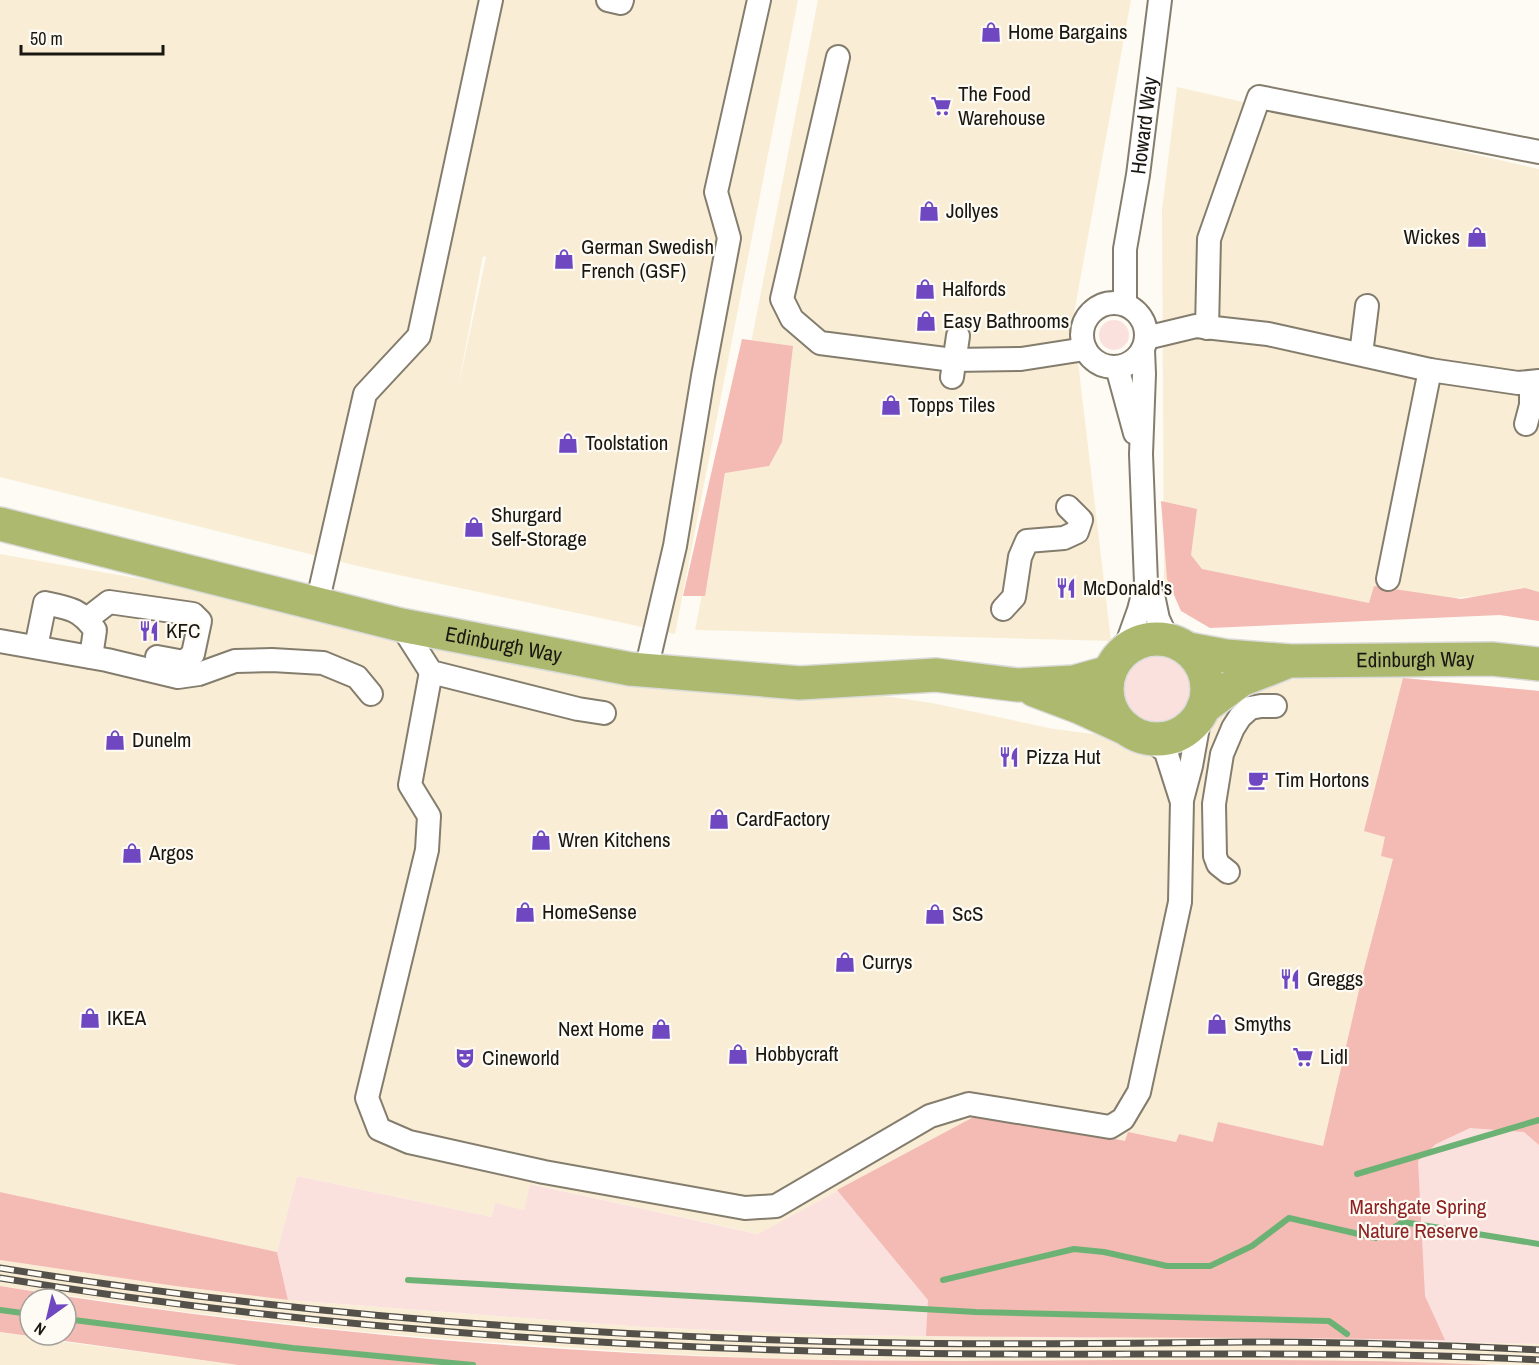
<svg xmlns="http://www.w3.org/2000/svg" width="1539" height="1365" viewBox="0 0 1539 1365" font-family="'Archivo Narrow',sans-serif">
	<style>
		.built { fill: #f9eed5; fill-rule: evenodd }
		.green { fill: #fbe1de }
		.forest { fill: #f4bab4; fill-rule: evenodd }
		.lines { fill: none; stroke-linecap: round; stroke-linejoin: round }
		.stream { stroke: #6db275; stroke-width: 6 }
		.minor-casing { stroke: #847d6d; stroke-width: 26 }
		.highway-casing { stroke: #dadad9; stroke-width: 36 }
		.minor { stroke: #fff; stroke-width: 22 }
		.highway { stroke: #acb96e; stroke-width: 33 }
		.rail-casing { stroke: #54514b; stroke-width: 7 }
		.rail { stroke: #fefbf4; stroke-width: 4.5; stroke-dasharray: 14; stroke-linecap: butt }
		.labels { text-anchor: middle; stroke-width: 4.5; stroke-linejoin: round; paint-order: stroke }
		.poi-label { font-size: 21px; fill: #1a1711; stroke: #fefbf4; text-anchor: start }
		.street-label { font-size: 21px; fill: #1a1711; stroke: #fefbf4 }
		.park-label { font-size: 21px; fill: #8e2324; stroke: #fefbf4 }
	</style>
	<rect width="100%" height="100%" fill="#fefbf4"/>
	<g class="built">
		<path d="M0,0H798L675,634L366,568L0,477ZM483,256L486,257L457,393Z"/>
		<polygon points="818,0 1131,0 1073,319 1111,641 695,630"/>
		<polygon points="1177,87 1539,169 1539,598 1517,593 1355,606 1164,582 1162,210"/>
		<polygon points="0,554 401,625 932,703 1054,729 1181,745 1273,676 1403,678 1365,831 1385,837 1393,859 1363,973 1323,1146 1218,1122 1213,1142 1179,1134 1176,1142 1128,1132 1126,1141 983,1112 759,1234 531,1184 524,1210 492,1217 297,1176 277,1252 0,1192"/>
		<polygon points="0,1260 175,1286 288,1300 643,1327 828,1335 1081,1338 1207,1336 1539,1344 1539,1365 1340,1361 1017,1362 782,1359 646,1353 471,1341 362,1332 184,1312 0,1286"/>
		<polygon points="0,1332 51,1340 238,1365 0,1365"/>
	</g>
	<g class="green">
		<circle cx="1114" cy="335" r="15"/>
		<circle cx="1156" cy="690" r="37"/>
		<polygon points="1403,678 1539,691 1539,1344 1207,1336 1081,1338 828,1335 643,1327 288,1300 277,1252 297,1176 492,1217 495,1203 524,1210 530,1184 758,1234 983,1112 1125,1141 1128,1132 1176,1142 1179,1134 1213,1142 1218,1122 1323,1146 1363,973 1393,859 1381,856 1385,837 1364,831"/>
	</g>
	<g class="forest">
		<polygon points="742,339 793,346 782,442 769,466 725,473 705,596 683,596"/>
		<polygon points="1161,501 1197,509 1191,555 1202,569 1369,603 1374,586 1461,599 1525,588 1539,592 1539,621 1500,615 1210,628 1181,611 1167,579"/>
		<path d="M1403,678L1539,691V1145L1524,1132L1470,1128L1436,1144L1418,1161L1425,1296L1445,1340C1272,1337 1099,1338 926,1336L928,1300L837,1190L983,1112L1125,1141L1128,1132L1176,1142L1179,1134L1213,1142L1218,1122L1323,1146L1363,973L1393,859L1381,856L1385,837L1364,831Z"/>
		<polygon points="0,1192 277,1252 288,1300 175,1286 0,1260"/>
		<path d="M0,1286C260,1328 524,1352 786,1359C1022,1365 1258,1354 1494,1365H238L0,1332ZM30,1299H66V1335H30Z"/>
	</g>
	<g class="lines">
		<g class="stream">
			<polyline points="1357,1174 1539,1120"/>
			<polyline points="408,1280 976,1312 1329,1321 1347,1334"/>
			<polyline points="943,1280 1074,1249 1104,1252 1167,1266 1210,1266 1252,1246 1289,1218 1376,1238 1403,1222 1539,1244"/>
			<polyline points="0,1310 30,1314"/>
			<polyline points="66,1319 293,1348 473,1365"/>
		</g>
		<g class="minor-casing">
			<g id="minor">
				<polyline points="608,0 621,3 622,0"/>
				<polyline points="838,57 782,299 792,319 820,343 953,360 1021,359 1085,349"/>
				<circle cx="1114" cy="335" r="32"/>
				<path id="s1" d="M1125,304V249L1138,175L1160,0"/>
				<polyline points="1207,328 1209,239 1259,97 1539,152"/>
				<polyline points="1146,338 1196,326 1268,334 1430,370 1518,383 1539,381"/>
				<polyline points="1361,354 1367,306"/>
				<polyline points="1117,367 1135,433"/>
				<polyline points="952,377 958,336"/>
				<polyline points="1526,424 1531,405 1531,382"/>
				<polyline points="1388,579 1430,370"/>
				<polyline points="1146,583 1154,600 1158,619 1165,634 1180,644"/>
				<polyline points="317,604 365,394 419,336 491,0"/>
				<polyline points="1003,609 1014,597 1020,557 1027,541 1064,538 1077,532 1081,520 1068,507"/>
				<polyline points="87,619 109,602 193,614 200,621 193,654 184,662 157,657"/>
				<polyline points="401,625 431,672 578,709 604,713"/>
				<polyline points="0,641 107,660 178,677 199,674 235,661 272,660 323,663 357,677 371,694"/>
				<path d="M36,647L45,603C69,608 80,609 95,630L91,657"/>
				<polyline points="1124,652 1139,610 1146,583 1141,454 1144,374 1143,350"/>
				<polyline points="646,670 675,546 703,376 729,238 716,192 759,0"/>
				<polyline points="431,672 410,785 429,816 427,850 367,1098 379,1129 409,1142 544,1172 745,1208 776,1206 930,1116 969,1104 1110,1127 1123,1119 1139,1092 1180,902 1182,800 1191,766 1200,716"/>
				<polyline points="1151,739 1166,752 1181,799"/>
				<polyline points="1228,872 1218,864 1215,856 1214,804 1222,754 1233,728 1240,717 1250,708 1261,706 1275,706"/>
			</g>
		</g>
		<g class="highway-casing">
			<g id="highway">
				<path id="s2" d="M0,524L401,625L630,669L800,683L936,675L1018,685L1074,682L1110,672"/>
				<circle cx="1157" cy="689" r="50"/>
				<path id="s3" d="M1188,649L1226,656L1291,661L1492,659L1539,664"/>
				<polyline points="1034,690 1079,707 1127,729"/>
				<polyline points="1203,708 1241,680 1282,664"/>
			</g>
		</g>
		<use href="#minor" class="minor"/>
		<use href="#highway" class="highway"/>
		<g class="rail-casing">
			<g id="rail">
				<path d="M0,1268C298,1316 601,1338 903,1343C1017,1345 1131,1343 1244,1342C1343,1342 1441,1345 1539,1350"/>
				<path d="M0,1278C298,1327 601,1348 903,1353C1115,1357 1327,1349 1539,1360"/>
			</g>
		</g>
		<use href="#rail" class="rail"/>
	</g>
	<defs>
		<g id="shop-bare" transform="scale(1.62)"><path d="M-5-2.5h2.3a2.7 3.5 0 0 1 5.4 0H5L5.5 6h-11ZM-1.5-2.5h3a1.5 2.3 0 0 0-3 0Z" fill="#6f48c1" stroke="#fefbf4" stroke-width="2.5" paint-order="stroke"/></g>
		<g id="supermarket-bare" transform="scale(1.62)"><path d="M-6-5.5h2.5l.6 2H6L4.5 2H-2.5L-4.4-4H-6ZM-1.5 3.2a1.3 1.3 0 1 0 .1 0ZM3 3.2a1.3 1.3 0 1 0 .1 0Z" fill="#6f48c1" stroke="#fefbf4" stroke-width="2.5" paint-order="stroke"/></g>
		<g id="restaurant-bare" transform="scale(1.62)"><path d="M-5-6h1v4h1v-4h1v4h1v-4h1v5L-1.5 .5V6h-2V.5L-5-1ZM5-6V6H3V1.5H1.5Q1.5-4 5-6Z" fill="#6f48c1" stroke="#fefbf4" stroke-width="2.5" paint-order="stroke"/></g>
		<g id="cafe-bare" transform="scale(1.62)"><path d="M-5.5-4.5H6V0H3Q3 3.5 0 3.5H-2.5Q-5.5 3.5-5.5 0ZM3-3.2v2h1.7v-2ZM-6 4.5H4V6H-6Z" fill="#6f48c1" stroke="#fefbf4" stroke-width="2.5" paint-order="stroke"/></g>
		<g id="theatre-bare" transform="scale(1.62)"><path d="M-5-5.5Q0-4 5-5.5V0Q5 5 0 6Q-5 5-5 0ZM-3.3-2.5H-1v1.5H-3.3ZM1-2.5H3.3v1.5H1ZM-2.8 1Q0 5.5 2.8 1Z" fill="#6f48c1" stroke="#fefbf4" stroke-width="2.5" paint-order="stroke"/></g>
	</defs>
	<g fill-rule="evenodd">
		<use href="#shop-bare" x="991" y="32"/>
		<use href="#supermarket-bare" x="941" y="106"/>
		<use href="#shop-bare" x="929" y="211"/>
		<use href="#shop-bare" x="1477" y="237"/>
		<use href="#shop-bare" x="564" y="259"/>
		<use href="#shop-bare" x="925" y="289"/>
		<use href="#shop-bare" x="926" y="321"/>
		<use href="#shop-bare" x="891" y="405"/>
		<use href="#shop-bare" x="568" y="443"/>
		<use href="#shop-bare" x="474" y="527"/>
		<use href="#restaurant-bare" x="1066" y="588"/>
		<use href="#restaurant-bare" x="149" y="631"/>
		<use href="#shop-bare" x="115" y="740"/>
		<use href="#restaurant-bare" x="1009" y="757"/>
		<use href="#cafe-bare" x="1258" y="780"/>
		<use href="#shop-bare" x="719" y="819"/>
		<use href="#shop-bare" x="541" y="840"/>
		<use href="#shop-bare" x="132" y="853"/>
		<use href="#shop-bare" x="525" y="912"/>
		<use href="#shop-bare" x="935" y="914"/>
		<use href="#shop-bare" x="845" y="962"/>
		<use href="#restaurant-bare" x="1290" y="979"/>
		<use href="#shop-bare" x="90" y="1018"/>
		<use href="#shop-bare" x="1217" y="1024"/>
		<use href="#shop-bare" x="661" y="1029"/>
		<use href="#shop-bare" x="738" y="1054"/>
		<use href="#supermarket-bare" x="1303" y="1057"/>
		<use href="#theatre-bare" x="465" y="1058"/>
	</g>
	<g class="labels">
		<g class="poi-label">
			<text x="1008" y="39">Home Bargains</text>
			<text x="958" y="101">The Food<tspan x="958" dy="24">Warehouse</tspan></text>
			<text x="946" y="218">Jollyes</text>
			<text x="1460" y="244" text-anchor="end">Wickes</text>
			<text x="581" y="254">German Swedish<tspan x="581" dy="24">French (GSF)</tspan></text>
			<text x="942" y="296">Halfords</text>
			<text x="943" y="328">Easy Bathrooms</text>
			<text x="908" y="412">Topps Tiles</text>
			<text x="585" y="450">Toolstation</text>
			<text x="491" y="522">Shurgard<tspan x="491" dy="24">Self-Storage</tspan></text>
			<text x="1083" y="595">McDonald's</text>
			<text x="166" y="638">KFC</text>
			<text x="132" y="747">Dunelm</text>
			<text x="1026" y="764">Pizza Hut</text>
			<text x="1275" y="787">Tim Hortons</text>
			<text x="736" y="826">CardFactory</text>
			<text x="558" y="847">Wren Kitchens</text>
			<text x="149" y="860">Argos</text>
			<text x="542" y="919">HomeSense</text>
			<text x="952" y="921">ScS</text>
			<text x="862" y="969">Currys</text>
			<text x="1307" y="986">Greggs</text>
			<text x="107" y="1025">IKEA</text>
			<text x="1234" y="1031">Smyths</text>
			<text x="644" y="1036" text-anchor="end">Next Home</text>
			<text x="755" y="1061">Hobbycraft</text>
			<text x="1320" y="1064">Lidl</text>
			<text x="482" y="1065">Cineworld</text>
		</g>
		<g class="street-label">
			<text dy="7" stroke="none"><textPath href="#s1" startOffset="180">Howard Way</textPath></text>
			<text dy="7" stroke="none"><textPath href="#s2" startOffset="518">Edinburgh Way</textPath></text>
			<text dy="7" stroke="none"><textPath href="#s3" startOffset="228">Edinburgh Way</textPath></text>
		</g>
		<g class="park-label">
			<text x="1418" y="1214">Marshgate Spring<tspan x="1418" dy="24">Nature Reserve</tspan></text>
		</g>
	</g>
	<g transform="translate(48 1317) rotate(214)"><circle r="28" fill="#fefbf4" stroke="#a3a099" stroke-width="1.5"/>
	<path d="M0-4.5L10 22L0 15L-10 22Z" fill="#6f48c1"/>
	<text y="-9" font-size="16" font-weight="bold" text-anchor="middle" fill="#1a1711">N</text>
	</g>
	<path d="M21 45v9h142v-9" fill="none" stroke="#1a1711" stroke-width="3"/>
	<text x="30" y="45" font-size="18" fill="#1a1711" stroke="#fefbf4" stroke-width="4.5" paint-order="stroke">50 m</text>
</svg>
